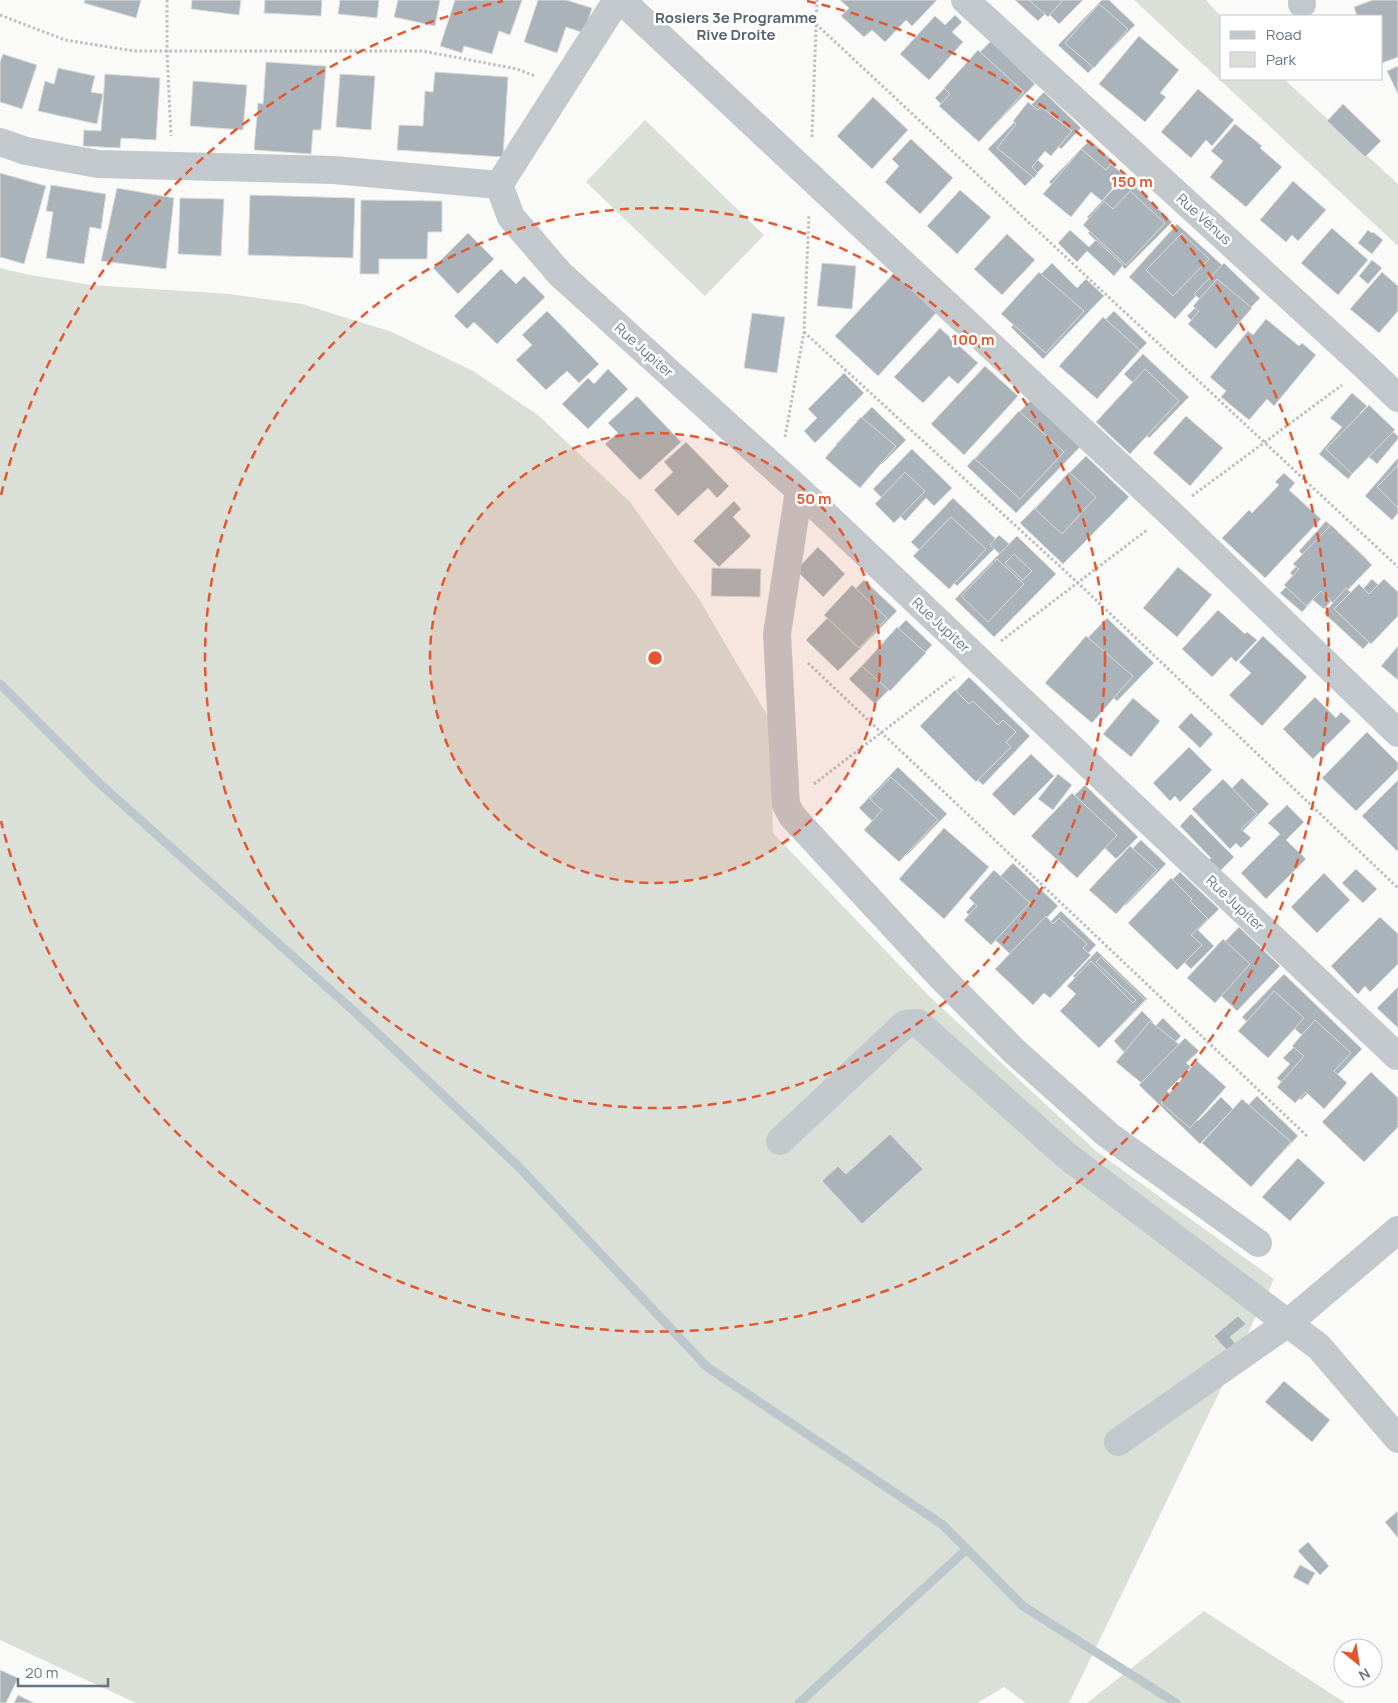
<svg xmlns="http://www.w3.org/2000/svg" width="1398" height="1703" viewBox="0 0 1398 1703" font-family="Manrope,sans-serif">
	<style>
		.green { fill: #dadfd7 }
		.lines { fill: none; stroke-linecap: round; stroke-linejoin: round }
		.stream { stroke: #bbc7cb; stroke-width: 9 }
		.building { fill: #aab3b9; stroke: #dcdcda }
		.path { stroke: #bbbfc2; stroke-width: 3; stroke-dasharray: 2.5 2.5; stroke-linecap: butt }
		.street { stroke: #c3c8cc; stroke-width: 28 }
		.ring { fill: none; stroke: #e4572e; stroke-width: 2.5; stroke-dasharray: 9 6 }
		.labels { text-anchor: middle; stroke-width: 5; stroke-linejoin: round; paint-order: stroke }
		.street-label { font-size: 14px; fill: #657683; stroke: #fff }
		.neighbourhood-label { font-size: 15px; font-weight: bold; fill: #57646e; stroke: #fff }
		.centre { fill: #e4572e; stroke: #fff; stroke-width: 2.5 }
		.ring-label { font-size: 15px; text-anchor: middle; font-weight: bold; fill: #e4572e; stroke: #fff; stroke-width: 5; stroke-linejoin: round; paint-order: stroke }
	</style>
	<rect width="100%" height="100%" fill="#fafaf8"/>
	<g class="green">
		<polygon points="1134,0 1206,0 1222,18 1222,79 1284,79 1398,184 1398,246"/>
		<polygon points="645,120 764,235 705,296 586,182"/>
		<polygon points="0,268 25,274 91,285 229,294 302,304 392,332 473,371 538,415 630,502 699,599 770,720 773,833 928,995 1096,1151 1274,1279 1069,1703 1026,1703 1004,1687 977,1703 136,1703 0,1640"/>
		<polygon points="1204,1611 1344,1702 1345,1703 1087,1703"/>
	</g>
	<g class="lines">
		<g class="stream">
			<polyline points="0,684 99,783 356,1013 519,1167 707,1367 943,1525 1023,1606 1176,1703"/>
			<polyline points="799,1703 967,1549"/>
		</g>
	</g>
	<g class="building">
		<polygon points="85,0 141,0 136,18 84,3"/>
		<polygon points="192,0 241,0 239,15 191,9"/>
		<polygon points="265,0 322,0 321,16 264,13"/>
		<polygon points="340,0 379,0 377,18 338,14"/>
		<polygon points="398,0 440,0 435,26 394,17"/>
		<polygon points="455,0 522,0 510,35 499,31 492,54 464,46 462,53 440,46"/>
		<polygon points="538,0 566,0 592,8 584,33 566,27 557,53 524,42"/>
		<polygon points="840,0 937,0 912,26 906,20 885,42 872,30 864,37 841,16 849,8"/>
		<polygon points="1015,0 1083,0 1059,24 1047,12 1038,21"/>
		<polygon points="1029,0 1063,0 1048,17"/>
		<polygon points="1102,0 1109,0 1135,25 1088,73 1058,45"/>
		<polygon points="1373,0 1398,0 1398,57 1382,63 1382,16 1357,16 1354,7"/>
		<polygon points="1099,4 1128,29 1094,68 1065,43"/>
		<polygon points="955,15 962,22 952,32 963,42 929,80 900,54 935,16 945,25"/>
		<polygon points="1139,36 1179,70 1160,93 1166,97 1145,122 1099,84"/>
		<polygon points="991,41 1035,84 979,141 935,98"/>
		<polygon points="978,50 1024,92 979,142 939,106 950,94 944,88"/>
		<polygon points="3,54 37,65 22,109 0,102 0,62"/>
		<polygon points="266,62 326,66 321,130 313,130 311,154 254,150 258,103 263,104"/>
		<polygon points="1398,66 1398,94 1387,71"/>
		<polygon points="58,68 95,76 91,92 103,94 97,124 38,111 45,81 54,84"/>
		<polygon points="435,72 508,77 503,157 397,150 399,125 423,126 425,91 433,92"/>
		<polygon points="105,74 160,78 156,140 121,138 120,148 83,146 84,130 101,131"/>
		<polygon points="340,74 375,76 371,130 336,127"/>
		<polygon points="193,81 247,85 243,130 190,126"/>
		<polygon points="1198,89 1234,120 1212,146 1206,140 1191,158 1161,132"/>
		<polygon points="1044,92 1081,128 1061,149 1054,142 1037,159 1044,166 1025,186 988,149"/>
		<polygon points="873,97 908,130 872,169 837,136"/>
		<polygon points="1028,102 1038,110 1041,107 1072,131 1051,156 1045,151 1032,167 1038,173 1034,178 997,148 1016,124 1013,121"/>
		<polygon points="1343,104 1381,141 1365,157 1327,121"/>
		<polygon points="1235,124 1262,146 1260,148 1282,167 1246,207 1210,177 1223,161 1211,151"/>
		<polygon points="911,139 953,178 920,214 885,182 899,166 892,159"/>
		<polygon points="1090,140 1116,164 1075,206 1049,182"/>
		<polygon points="1081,149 1106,170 1111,164 1124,175 1102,201 1091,192 1071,217 1043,194"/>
		<polygon points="0,173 46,186 24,264 0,257"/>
		<polygon points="1125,177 1172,222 1125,269 1088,233 1096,225 1087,217"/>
		<polygon points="1293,181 1326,210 1298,241 1292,235 1286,242 1260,220"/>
		<polygon points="51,185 106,194 101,229 90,227 84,264 46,258 53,212 46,211"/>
		<polygon points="117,188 174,198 166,269 101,261"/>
		<polygon points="960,190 991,217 957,254 927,226"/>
		<polygon points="1130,191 1165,223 1126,265 1083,225 1104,201 1113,209"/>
		<polygon points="250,195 355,198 353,258 248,255"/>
		<polygon points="180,198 224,199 221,256 178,254"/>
		<polygon points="361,200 442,201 442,232 428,232 427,259 379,259 379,274 360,274"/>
		<polygon points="1177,224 1223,266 1175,319 1129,277"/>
		<polygon points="1332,228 1368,260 1338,295 1301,263"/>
		<polygon points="1070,230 1089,247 1096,240 1123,265 1114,276 1087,251 1077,262 1058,243"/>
		<polygon points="1368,230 1372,233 1373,232 1383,240 1372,254 1358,243"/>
		<polygon points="468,233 494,259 458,294 433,268"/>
		<polygon points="1182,233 1209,259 1173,296 1146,270"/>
		<polygon points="1007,234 1035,260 1002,295 974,269"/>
		<polygon points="1372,260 1382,268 1368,284 1359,276"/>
		<polygon points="822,263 856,266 852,309 817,306"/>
		<polygon points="1052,263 1077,288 1086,279 1104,296 1043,359 1011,327 1024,313 1013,303"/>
		<polygon points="1224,263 1260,298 1216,344 1187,316 1202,301 1194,294"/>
		<polygon points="501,269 516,284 524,276 545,297 497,344 474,322 467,329 454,316"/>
		<polygon points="1039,272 1084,311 1046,353 1001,314"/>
		<polygon points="1382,272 1398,286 1398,311 1379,333 1350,309"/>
		<polygon points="894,273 937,312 878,376 835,336"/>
		<polygon points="1217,279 1252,308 1216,349 1188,324 1199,311 1193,306"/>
		<polygon points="547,311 599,364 579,383 567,371 546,390 516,360 532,345 522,335"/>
		<polygon points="1114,311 1147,343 1097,395 1064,363"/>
		<polygon points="752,313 785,317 777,373 744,368"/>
		<polygon points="1103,317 1140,350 1097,399 1059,366"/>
		<polygon points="1266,319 1299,346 1302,343 1316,355 1274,406 1267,399 1249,420 1221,397 1226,391 1210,377 1248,331 1253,335"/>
		<polygon points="940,328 978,363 958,384 949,376 923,403 894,377"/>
		<polygon points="1143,354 1189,397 1149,438 1113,403 1133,383 1124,374"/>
		<polygon points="985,366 1018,396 964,455 931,424"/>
		<polygon points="608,369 628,389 588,429 562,404 588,378 594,384"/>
		<polygon points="1145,369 1179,401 1130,454 1096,422"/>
		<polygon points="844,373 864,393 815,443 804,431 817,418 808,409"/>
		<polygon points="1352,393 1367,406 1360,413 1380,430 1385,425 1398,436 1398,439 1377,464 1368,456 1348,479 1319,454 1342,427 1330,418"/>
		<polygon points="637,396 681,442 640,480 605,444 618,433 608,423"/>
		<polygon points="1031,400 1080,447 1016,513 967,466"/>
		<polygon points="1369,405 1395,430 1352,474 1326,449"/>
		<polygon points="872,407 906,440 882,464 875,458 863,470 836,444"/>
		<polygon points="1019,411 1064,452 1020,499 975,459"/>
		<polygon points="1186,416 1223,448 1190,486 1153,453"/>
		<polygon points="861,417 896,446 860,488 825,458"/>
		<polygon points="686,442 729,486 717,498 708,488 678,516 654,490 673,472 664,462"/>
		<polygon points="912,449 952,488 934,506 926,498 905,521 873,489"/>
		<polygon points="1086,456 1129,497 1063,564 1020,523"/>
		<polygon points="1398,458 1398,513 1392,520 1365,496"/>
		<polygon points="1398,465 1398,508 1377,487"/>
		<polygon points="905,472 925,491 894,523 875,504"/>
		<polygon points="1069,472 1096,497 1062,534 1035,509"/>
		<polygon points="1284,473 1295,483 1289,490 1321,519 1265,578 1222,538 1249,510 1252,513 1279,485 1275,482"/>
		<polygon points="953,498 1000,543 957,586 911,542"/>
		<polygon points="734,501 741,509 733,517 751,536 719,567 693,541"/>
		<polygon points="951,517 986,549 949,589 913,556"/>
		<polygon points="1326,521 1368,560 1324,609 1313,600 1302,612 1280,593 1295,578 1290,573 1305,557 1299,551"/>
		<polygon points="1331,525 1372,565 1334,604 1321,591 1306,606 1284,585 1299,569 1293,564"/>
		<polygon points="999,535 1014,548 1005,559 990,545"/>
		<polygon points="1017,536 1056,574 994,637 955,599"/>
		<polygon points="818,547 845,574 823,597 796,570"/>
		<polygon points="1014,554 1032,571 1023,580 1005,563"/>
		<polygon points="997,559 1024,584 988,622 961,596"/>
		<polygon points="1178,567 1212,595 1177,637 1143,608"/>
		<polygon points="712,568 761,569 760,597 711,596"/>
		<polygon points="1372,579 1398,603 1398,611 1363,649 1324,613 1346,588 1356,597"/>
		<polygon points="1384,579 1398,592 1398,616 1371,644 1334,609 1359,584 1369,594"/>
		<polygon points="864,580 897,611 838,671 806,640"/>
		<polygon points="852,585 887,618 859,648 824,615"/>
		<polygon points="1218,610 1245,634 1247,632 1257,640 1236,662 1231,657 1212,677 1182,649"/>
		<polygon points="1107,618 1154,663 1117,701 1110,695 1088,717 1048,679"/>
		<polygon points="906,620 932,645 875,704 849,679"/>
		<polygon points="897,627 926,653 890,691 862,666"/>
		<polygon points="1086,636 1133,676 1092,723 1045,683"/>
		<polygon points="1263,636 1307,677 1262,726 1229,695 1251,673 1239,662"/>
		<polygon points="1398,646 1398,680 1381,666"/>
		<polygon points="969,677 1030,736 983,785 922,726"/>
		<polygon points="955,690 969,704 973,701 998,725 1003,720 1016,732 1006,742 1011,747 976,782 920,726"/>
		<polygon points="1315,697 1336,718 1341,712 1351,721 1313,759 1283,729"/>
		<polygon points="1133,698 1160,721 1131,757 1103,734"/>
		<polygon points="1191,713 1213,734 1200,748 1178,727"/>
		<polygon points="1367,732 1398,763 1398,769 1356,811 1322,778"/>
		<polygon points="1189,747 1212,770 1180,802 1175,796 1170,801 1153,783"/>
		<polygon points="1031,754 1054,776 1014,816 992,794"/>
		<polygon points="898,767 947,814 907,855 859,808"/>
		<polygon points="1058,774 1072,785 1053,810 1038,799"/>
		<polygon points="891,777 938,820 899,862 864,830 882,810 870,799"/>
		<polygon points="1242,778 1269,804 1230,844 1203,818"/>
		<polygon points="1223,779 1257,814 1241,829 1251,838 1241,848 1236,843 1230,849 1192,809"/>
		<polygon points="1398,780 1398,850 1397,851 1362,816"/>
		<polygon points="1085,785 1138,837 1116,859 1098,841 1077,863 1041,828"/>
		<polygon points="1072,793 1117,835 1077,878 1031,836"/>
		<polygon points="1287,805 1304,822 1286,840 1306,859 1266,899 1241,873 1280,834 1268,823"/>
		<polygon points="1191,814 1234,857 1219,872 1208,861 1211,858 1180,826"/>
		<polygon points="944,828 989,867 944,919 899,879"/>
		<polygon points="1141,840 1166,864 1126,905 1101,881"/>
		<polygon points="1130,846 1157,870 1116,914 1089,890"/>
		<polygon points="1013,863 1058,906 1011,955 966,912"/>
		<polygon points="1356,869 1377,889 1363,903 1342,883"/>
		<polygon points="994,870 1030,903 991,945 964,920 977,906 969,898"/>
		<polygon points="1180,872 1219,909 1198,930 1214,946 1191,969 1136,916"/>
		<polygon points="1324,873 1350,900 1317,933 1291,907"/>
		<polygon points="1171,878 1192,899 1190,901 1208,919 1191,935 1202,945 1177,970 1128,923"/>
		<polygon points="1061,911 1096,945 1049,994 1014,959"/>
		<polygon points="1046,916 1053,924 1059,918 1087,944 1083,948 1091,955 1050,998 1044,993 1033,1005 995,969"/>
		<polygon points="1380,917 1398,934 1398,964 1370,992 1365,986 1358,994 1331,966"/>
		<polygon points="1239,927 1280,966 1237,1011 1196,972"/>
		<polygon points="1223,939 1250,964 1215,1003 1187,978"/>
		<polygon points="1097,951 1147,999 1110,1037 1073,1001 1086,988 1073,976"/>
		<polygon points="1101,957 1145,1000 1099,1048 1060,1011 1076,994 1067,986 1091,961 1133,1003 1136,1000 1096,962"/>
		<polygon points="1284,974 1362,1049 1320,1093 1314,1087 1301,1100 1277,1078 1290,1064 1283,1058 1304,1037 1295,1029 1275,1049 1242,1017"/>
		<polygon points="1398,987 1398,1028 1377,1008"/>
		<polygon points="1274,991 1304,1018 1268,1058 1238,1031"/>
		<polygon points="1142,1011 1153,1022 1124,1052 1114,1041"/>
		<polygon points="1163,1018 1181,1036 1147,1071 1129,1054"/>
		<polygon points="1315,1020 1351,1053 1334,1071 1347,1083 1324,1109 1306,1092 1295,1103 1277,1087 1304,1056 1292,1046"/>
		<polygon points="1150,1021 1190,1053 1156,1095 1116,1062"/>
		<polygon points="1185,1038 1199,1051 1186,1063 1191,1067 1167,1091 1198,1121 1221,1097 1233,1109 1200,1144 1139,1085"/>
		<polygon points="1197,1061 1226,1087 1190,1128 1161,1103"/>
		<polygon points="1371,1072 1398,1098 1398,1127 1364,1162 1322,1122"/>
		<polygon points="1257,1096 1298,1136 1258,1178 1217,1138"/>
		<polygon points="1242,1099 1291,1142 1251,1187 1202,1143"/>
		<polygon points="890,1134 923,1169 862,1224 822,1181 838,1166 846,1174"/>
		<polygon points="1298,1158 1325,1183 1290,1221 1262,1197"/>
		<polygon points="1238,1316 1246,1324 1230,1337 1242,1351 1234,1358 1214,1336"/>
		<polygon points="1284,1381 1330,1420 1312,1442 1265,1402"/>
		<polygon points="1398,1511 1398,1538 1385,1522"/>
		<polygon points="1308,1542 1329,1566 1320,1575 1298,1551"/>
		<polygon points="1300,1565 1315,1573 1308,1585 1293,1577"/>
		<polygon points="0,1670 18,1678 6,1703 0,1703"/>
		<polygon points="18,1695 34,1703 14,1703"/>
	</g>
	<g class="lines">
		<g class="path">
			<polyline points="167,0 167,51 171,136"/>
			<polyline points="0,15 65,40 134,51 423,51 517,69 535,76"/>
			<polyline points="816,24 1398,567"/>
			<polyline points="812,137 817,0"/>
			<polyline points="804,332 1077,582 1398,888"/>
			<polyline points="785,437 804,332 809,215"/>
			<polyline points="1192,496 1342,385"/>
			<polyline points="1001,641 1147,530"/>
			<polyline points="808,663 1308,1137"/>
			<polyline points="814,784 954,677"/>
		</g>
		<g class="street">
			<polyline points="621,0 1170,513 1398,733"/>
			<polyline points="965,0 1366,367 1398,398"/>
			<polyline points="1302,0 1302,4"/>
			<polyline points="0,142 26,151 98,164 334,170 499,185"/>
			<polyline points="499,185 511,217 560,274 799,490 1397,1056"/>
			<polyline points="499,185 617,0"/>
			<polyline points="799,490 777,634 786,805 792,816 941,977 1014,1051 1108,1135 1258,1243"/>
			<polyline points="780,1141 905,1024 918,1023 1067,1156 1319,1347 1398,1439"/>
			<polyline points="1118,1442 1288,1323 1398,1230"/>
		</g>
	</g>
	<circle cx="655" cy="658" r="225" fill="#e4572e" fill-opacity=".12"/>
	<g class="ring">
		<circle cx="655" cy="658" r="225"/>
		<circle cx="655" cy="658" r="450"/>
		<path d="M1 495A674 674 0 0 1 503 1M807 1A674 674 0 1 1 1 821"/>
	</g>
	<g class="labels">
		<g class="street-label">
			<text transform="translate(1204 219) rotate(42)" y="5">Rue Vénus</text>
			<text transform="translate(644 350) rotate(42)" y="5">Rue Jupiter</text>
			<text transform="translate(941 625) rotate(43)" y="5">Rue Jupiter</text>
			<text transform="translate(1235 903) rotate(43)" y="5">Rue Jupiter</text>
		</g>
		<g class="neighbourhood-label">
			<text x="736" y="23">Rosiers 3e Programme<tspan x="736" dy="17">Rive Droite</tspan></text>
		</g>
	</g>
	<circle cx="655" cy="658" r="8" class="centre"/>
	<g class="ring-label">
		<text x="1132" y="187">150 m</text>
		<text x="973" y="345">100 m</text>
		<text x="814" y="504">50 m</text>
	</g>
	<rect x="1220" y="15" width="162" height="65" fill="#ffffff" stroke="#c1c8cd"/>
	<rect x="1230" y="31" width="25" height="8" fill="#c3c8cc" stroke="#c1c8cd"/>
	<text x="1266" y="40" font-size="15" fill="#657683">Road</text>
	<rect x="1230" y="52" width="25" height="15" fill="#dadfd7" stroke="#c1c8cd"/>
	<text x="1266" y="65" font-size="15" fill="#657683">Park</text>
	<g transform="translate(1358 1663) rotate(150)"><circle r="24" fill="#ffffff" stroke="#c1c8cd"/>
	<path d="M0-4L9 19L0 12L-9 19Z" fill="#e4572e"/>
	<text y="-8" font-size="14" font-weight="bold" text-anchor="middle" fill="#657683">N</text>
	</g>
	<path d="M18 1678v8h90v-8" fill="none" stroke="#657683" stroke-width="2.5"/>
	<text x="25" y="1678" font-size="15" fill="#657683" stroke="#ffffff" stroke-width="4" paint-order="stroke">20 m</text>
</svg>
